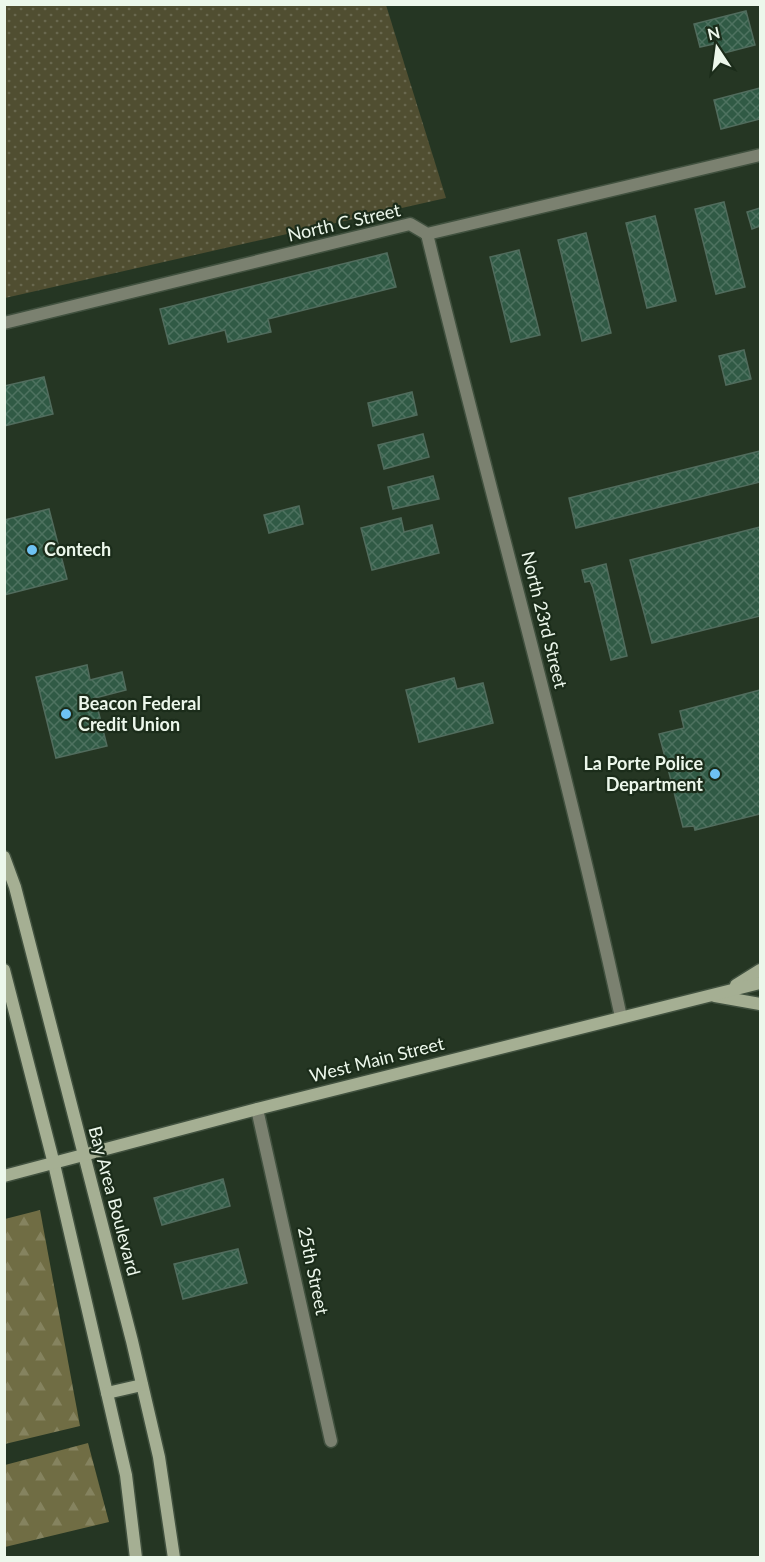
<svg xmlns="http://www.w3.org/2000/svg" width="765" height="1562" viewBox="0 0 765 1562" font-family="Lato,sans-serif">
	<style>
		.grass { fill: url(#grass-dots) }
		.forest { fill: url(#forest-firs) }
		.building { fill: url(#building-cross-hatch); stroke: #516c5d; stroke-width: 1.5 }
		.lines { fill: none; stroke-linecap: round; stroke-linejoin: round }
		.street-casing { stroke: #41513f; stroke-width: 15 }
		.secondary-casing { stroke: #41513f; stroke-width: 15 }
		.street { stroke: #7b8170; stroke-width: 12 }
		.secondary { stroke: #a5af93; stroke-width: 12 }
		.poi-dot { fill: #6ec2f3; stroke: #1b2c1a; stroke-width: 2 }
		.labels { text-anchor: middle; stroke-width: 4.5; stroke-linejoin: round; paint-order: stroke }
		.street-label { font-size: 18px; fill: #ecf7eb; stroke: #1b2c1a }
		.poi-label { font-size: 18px; font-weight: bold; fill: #ecf7eb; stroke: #1b2c1a; text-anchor: start }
	</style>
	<defs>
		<pattern id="grass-dots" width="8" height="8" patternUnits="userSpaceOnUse" patternTransform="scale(1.5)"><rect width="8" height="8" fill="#504e31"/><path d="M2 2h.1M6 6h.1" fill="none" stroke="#69684f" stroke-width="1.8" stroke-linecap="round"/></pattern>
		<pattern id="forest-firs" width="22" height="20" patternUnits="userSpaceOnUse" patternTransform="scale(1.5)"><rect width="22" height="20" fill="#706d44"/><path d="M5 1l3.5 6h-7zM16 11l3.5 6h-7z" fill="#85835f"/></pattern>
		<pattern id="building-cross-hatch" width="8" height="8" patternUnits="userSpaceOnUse" patternTransform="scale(1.5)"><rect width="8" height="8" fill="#305a45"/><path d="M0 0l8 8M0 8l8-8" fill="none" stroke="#4e7260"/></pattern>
	</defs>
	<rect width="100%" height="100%" fill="#253623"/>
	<polygon class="grass" points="4,5 386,5 446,198 5,298"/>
	<g class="forest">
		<polygon points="40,1210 80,1426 5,1444 5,1219"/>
		<polygon points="88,1443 109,1522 5,1547 5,1465"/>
	</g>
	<g class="building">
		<polygon points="746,11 755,45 720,54 718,43 700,47 694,24"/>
		<polygon points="760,88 760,119 721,129 714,100"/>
		<polygon points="724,202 745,287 716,294 695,209"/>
		<polygon points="760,208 760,226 752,229 747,212"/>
		<polygon points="655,216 676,301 647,308 626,223"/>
		<polygon points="586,233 611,333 582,341 558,240"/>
		<polygon points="519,250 540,335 511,342 490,257"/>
		<polygon points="387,253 396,287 268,319 271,332 228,342 225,330 169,344 160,309"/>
		<polygon points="744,350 751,379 726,385 719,356"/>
		<polygon points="44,377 53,414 4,426 4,386"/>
		<polygon points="412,392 417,415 373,426 368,403"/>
		<polygon points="423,434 429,457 384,469 378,445"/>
		<polygon points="760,451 760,482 576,528 569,498"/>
		<polygon points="433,476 439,499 393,509 388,487"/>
		<polygon points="299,506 303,524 269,533 264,515"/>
		<polygon points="49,509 67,579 4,595 4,520"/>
		<polygon points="401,518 404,532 432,525 439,553 372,570 361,528"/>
		<polygon points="760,527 760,616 652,643 630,560"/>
		<polygon points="606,564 627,656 611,660 593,588 590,581 585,582 582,570"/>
		<polygon points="87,665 90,680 122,672 126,690 95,698 107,746 56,758 36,677"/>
		<polygon points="454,678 457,689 483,683 493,723 419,742 406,690"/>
		<polygon points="760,690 760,814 695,830 694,826 683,827 659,734 684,728 680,711"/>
		<polygon points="223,1179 230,1206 162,1225 154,1198"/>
		<polygon points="238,1249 247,1283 183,1299 174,1264"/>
	</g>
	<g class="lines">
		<g class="street-casing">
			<g id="street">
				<path d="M427,234C490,495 564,754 621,1017"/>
				<polyline points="4,323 410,224 427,234 760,155"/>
				<polyline points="257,1109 331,1441"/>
			</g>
		</g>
		<g class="secondary-casing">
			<g id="secondary">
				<polyline points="4,857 15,887 132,1341 159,1457 174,1558"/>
				<polyline points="4,970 54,1164 126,1475 136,1558"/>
				<polyline points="736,985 760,970"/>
				<polyline points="715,996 760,1004"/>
				<polyline points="4,1176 257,1109 760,983"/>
				<polyline points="107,1393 142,1385"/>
			</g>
		</g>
		<use href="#street" class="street"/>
		<use href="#secondary" class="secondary"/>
	</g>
	<g class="poi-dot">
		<circle cx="32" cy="550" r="6"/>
		<circle cx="66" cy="714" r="6"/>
		<circle cx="715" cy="774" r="6"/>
	</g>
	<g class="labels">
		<g class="street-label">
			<text transform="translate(344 223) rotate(-13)" y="6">North C Street</text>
			<text transform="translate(544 620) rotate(76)" y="6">North 23rd Street</text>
			<text transform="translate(377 1060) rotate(-14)" y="6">West Main Street</text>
			<text transform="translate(114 1201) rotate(75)" y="6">Bay Area Boulevard</text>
			<text transform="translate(313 1271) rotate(78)" y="6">25th Street</text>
		</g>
		<g class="poi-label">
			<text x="44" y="556">Contech</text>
			<text x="78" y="710">Beacon Federal<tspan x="78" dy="21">Credit Union</tspan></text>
			<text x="703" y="770" text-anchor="end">La Porte Police<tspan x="703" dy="21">Department</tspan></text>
		</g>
	</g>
	<rect width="765" height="1562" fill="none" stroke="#ecf7eb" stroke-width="12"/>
	<g transform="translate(717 48) rotate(347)" stroke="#1b2c1a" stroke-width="4.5" paint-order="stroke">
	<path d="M0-4.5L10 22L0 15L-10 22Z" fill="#ecf7eb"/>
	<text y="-9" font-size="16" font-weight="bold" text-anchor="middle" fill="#ecf7eb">N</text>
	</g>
</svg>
